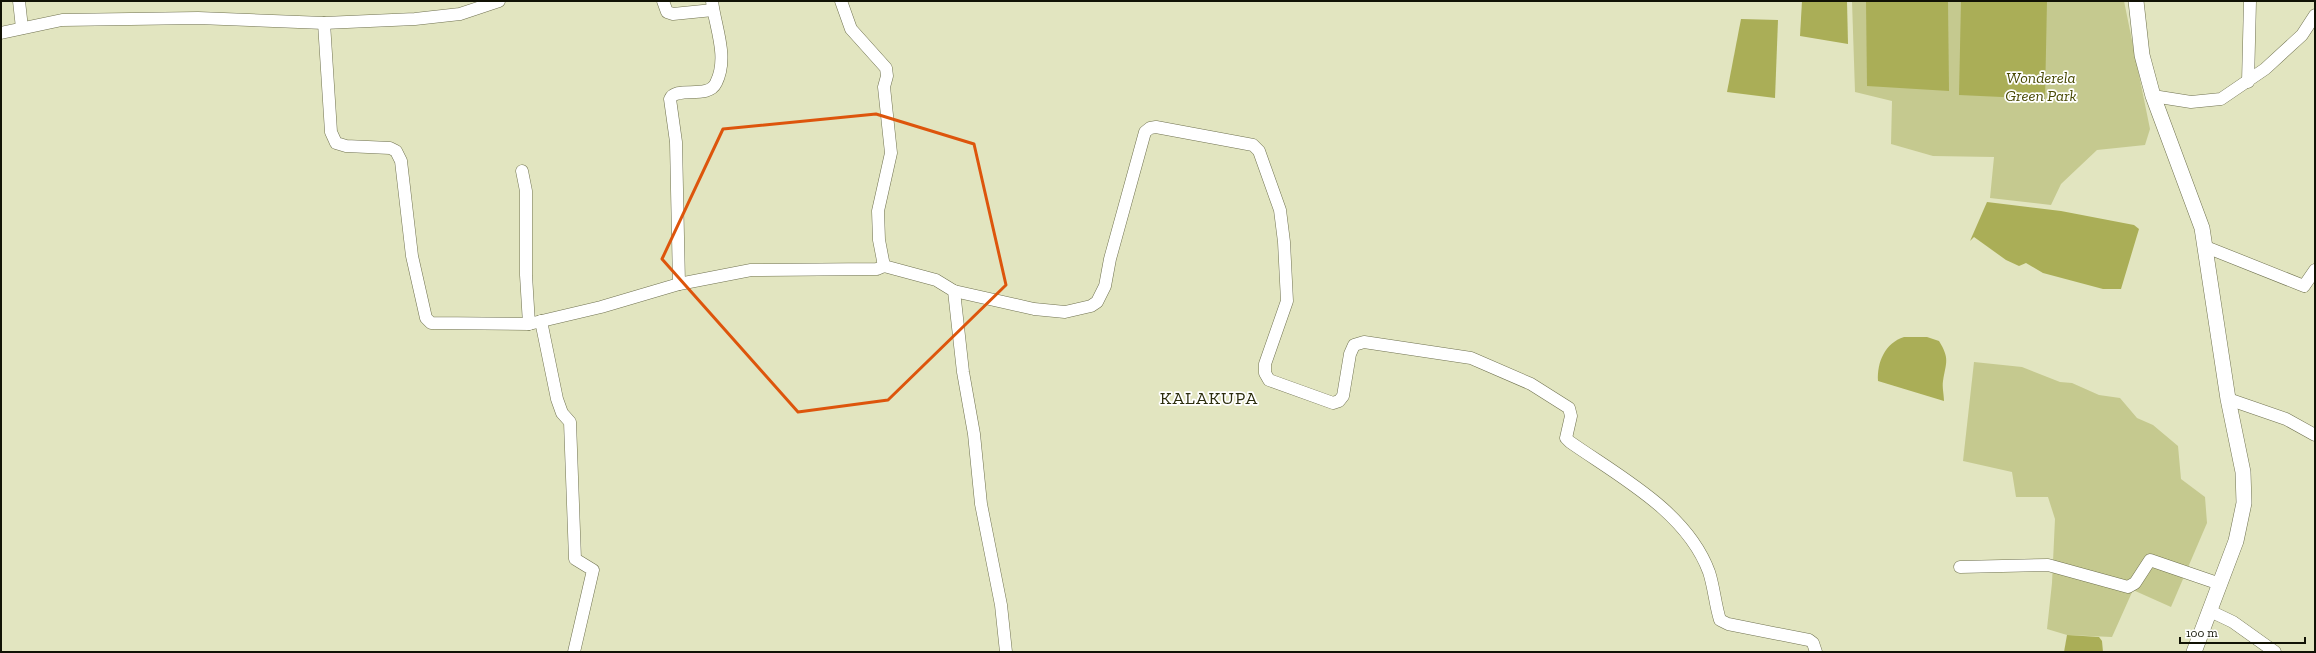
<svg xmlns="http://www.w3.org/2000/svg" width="2316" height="653" viewBox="0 0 2316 653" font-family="'Zilla Slab',serif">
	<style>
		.green { fill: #c5c98f }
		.water { fill: #aaae57 }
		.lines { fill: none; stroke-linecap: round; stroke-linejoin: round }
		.minor-casing { stroke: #707250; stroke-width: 13 }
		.major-casing { stroke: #707250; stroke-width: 16 }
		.minor { stroke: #fff; stroke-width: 12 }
		.major { stroke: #fff; stroke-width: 15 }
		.marked { fill: none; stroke: #dd550c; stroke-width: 3; stroke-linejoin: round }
		.labels { text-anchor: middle; stroke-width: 3.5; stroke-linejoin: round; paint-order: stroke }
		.park-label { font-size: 16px; font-style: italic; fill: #474802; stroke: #fff }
		.quarter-label { font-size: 18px; letter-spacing: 1px; fill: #2c2d0d; stroke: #fff }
	</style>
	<rect width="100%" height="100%" fill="#e2e5c0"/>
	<g class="green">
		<polygon points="1852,1 2124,1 2150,129 2145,145 2097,150 2061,184 2051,205 1990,198 1994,157 1933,156 1891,144 1892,101 1855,92"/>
		<polygon points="1974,362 2022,367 2060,382 2072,383 2099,395 2120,398 2137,418 2153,425 2178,446 2181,479 2205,497 2207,523 2171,607 2133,590 2112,637 2067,635 2047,629 2052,583 2055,519 2048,497 2016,497 2012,472 1963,461"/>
	</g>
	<g class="water">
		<polygon points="1802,1 1847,1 1848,44 1800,36"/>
		<polygon points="1866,1 1948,1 1949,91 1867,86"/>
		<polygon points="1961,1 2047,1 2045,99 1959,95"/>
		<polygon points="1741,19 1778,20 1775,98 1727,92"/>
		<polygon points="1987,202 2061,211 2134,225 2139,229 2121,289 2103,289 2043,273 2026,263 2019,266 2006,260 1974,237 1970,241"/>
		<path d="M1904,337H1927L1939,341C1950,359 1946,362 1943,381C1942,387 1944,395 1944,401L1878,381C1877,362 1885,343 1904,337Z"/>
		<polygon points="2067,635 2099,637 2102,641 2103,652 2064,652"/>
	</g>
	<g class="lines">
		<g class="minor-casing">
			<g id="minor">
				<polyline points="19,1 22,28"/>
				<polyline points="663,1 667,12 673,14 713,10"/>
				<path d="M712,1C715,27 729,57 716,83C708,100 676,85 670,99L676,142L679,284L751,270L877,269L884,266"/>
				<polyline points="841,1 851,29 886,68 887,76 884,87 891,153 878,211 879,240 884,266 936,280 954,291 963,372 974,434 981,504 1001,605 1006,652"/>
				<polyline points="324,23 331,132 336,143 346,146 390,148 396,151 401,161 412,256 426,318 431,323 529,324 601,307 679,284"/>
				<polyline points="1,33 62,20 198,18 324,23 415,19 460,14 499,1"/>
				<polyline points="2248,82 2250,1"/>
				<polyline points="2153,96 2191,102 2221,99 2265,69 2302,35 2315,15"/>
				<polyline points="522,171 526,191 526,275 529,324"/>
				<polyline points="2206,247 2304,286 2315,270"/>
				<path d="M954,291L1034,309L1065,312L1091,306L1097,302L1105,286L1110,259L1145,132L1150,128L1156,127L1253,145L1259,151L1280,210L1284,242L1287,301L1265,364V373L1269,380L1333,403L1339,401L1343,396L1350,354L1354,345L1364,342L1471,358L1531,384L1569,408L1571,416L1566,438L1570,442C1620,477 1687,512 1709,572C1714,587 1715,604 1720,620L1728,624L1809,640L1813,643L1816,652"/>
				<polyline points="541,321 557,399 562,413 570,422 575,559 593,570 574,652"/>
				<polyline points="2228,399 2286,419 2315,435"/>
				<polyline points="1960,567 2048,565 2128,587 2135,583 2150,560 2220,584"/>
				<polyline points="2210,611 2233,622 2275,652"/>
			</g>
		</g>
		<g class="major-casing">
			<polyline id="major" points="2136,1 2142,55 2153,96 2202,228 2228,399 2243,472 2244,503 2236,541 2194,652"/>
		</g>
		<use href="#minor" class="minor"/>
		<use href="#major" class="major"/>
	</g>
	<path class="marked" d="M876,114L974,144L1006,285L888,400L798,412L662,259L723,129Z"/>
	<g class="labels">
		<g class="park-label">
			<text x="2041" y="83">Wonderela<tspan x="2041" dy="18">Green Park</tspan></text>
		</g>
		<g class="quarter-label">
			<text x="1209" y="404">KALAKUPA</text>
		</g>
	</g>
	<rect width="2316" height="653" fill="none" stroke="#111205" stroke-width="4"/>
	<path d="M2180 637v6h125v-6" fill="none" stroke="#111205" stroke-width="2"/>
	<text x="2186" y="637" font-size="12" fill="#111205" stroke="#ffffff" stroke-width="3" paint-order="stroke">100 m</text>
</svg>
